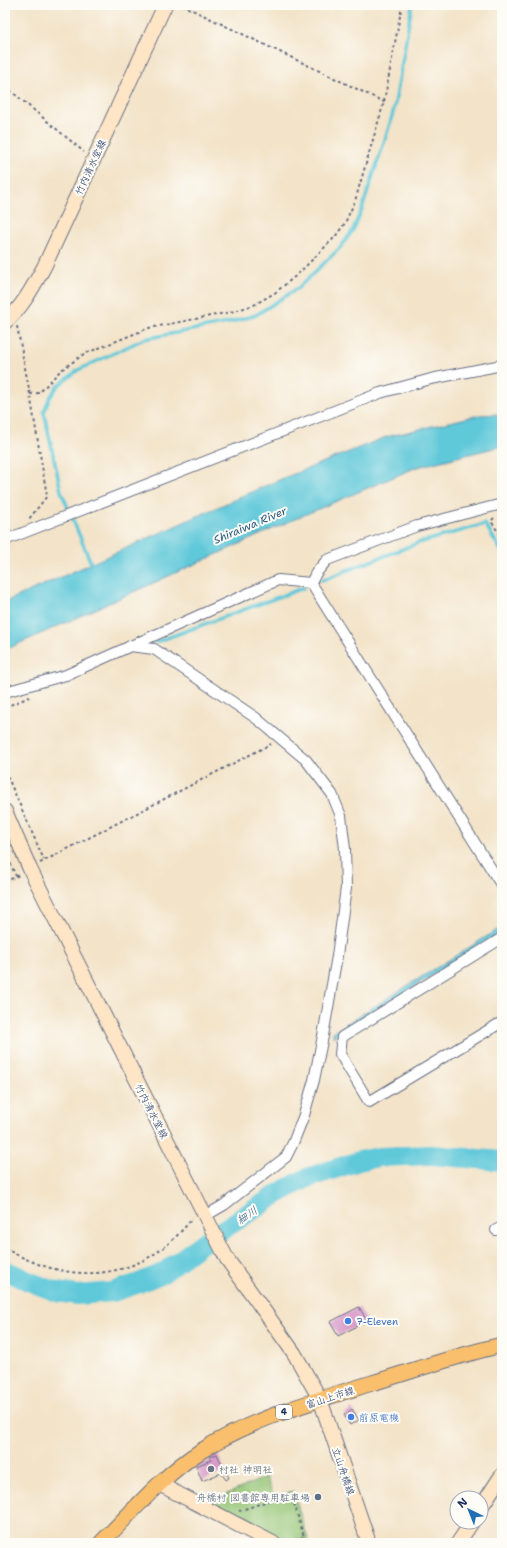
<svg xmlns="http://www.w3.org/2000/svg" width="507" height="1548" viewBox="0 0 507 1548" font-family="'Shantell Sans','Klee One',sans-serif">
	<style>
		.green { fill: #94c474; stroke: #587a69 }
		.water { fill: #5ec8d9; stroke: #3c7c9c }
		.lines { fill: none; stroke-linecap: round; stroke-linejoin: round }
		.stream { stroke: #5ec8d9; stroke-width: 3.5 }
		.river { stroke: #5ec8d9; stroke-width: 20 }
		.building { fill: #d99cca }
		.street-casing { stroke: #676e83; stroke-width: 12 }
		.secondary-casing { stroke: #676e83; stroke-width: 16 }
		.primary-casing { stroke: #676e83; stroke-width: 17 }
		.path { stroke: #676e83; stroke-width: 2; stroke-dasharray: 3 3; stroke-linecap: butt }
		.street { stroke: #fff; stroke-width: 10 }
		.secondary { stroke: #fde5c5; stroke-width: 14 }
		.primary { stroke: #f9bf6d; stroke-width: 15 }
		.shop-dot { fill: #3f7fe0; stroke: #fdfcf7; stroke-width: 1.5 }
		.worship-dot { fill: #6b7280; stroke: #fdfcf7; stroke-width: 1.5 }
		.service-dot { fill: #5c6f8a; stroke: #fdfcf7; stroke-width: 1.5 }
		.labels { text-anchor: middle; stroke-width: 4; stroke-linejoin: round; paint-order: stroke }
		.shield { fill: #fdfcf7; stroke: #5f6c8c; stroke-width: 1 }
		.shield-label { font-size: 9px; font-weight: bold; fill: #1b2f5e }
		.street-label { font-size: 10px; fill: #1b2f5e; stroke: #fdfcf7 }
		.shop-label { font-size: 10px; fill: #366cbe; stroke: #fdfcf7; text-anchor: start }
		.worship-label { font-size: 10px; fill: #5b616d; stroke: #fdfcf7; text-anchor: start }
		.service-label { font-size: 10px; fill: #4e5e75; stroke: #fdfcf7; text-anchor: end }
		.water-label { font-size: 11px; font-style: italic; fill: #2f5d83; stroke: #fdfcf7 }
	</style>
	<rect width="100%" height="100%" fill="#fdfcf7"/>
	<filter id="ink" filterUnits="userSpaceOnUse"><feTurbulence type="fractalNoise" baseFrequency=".025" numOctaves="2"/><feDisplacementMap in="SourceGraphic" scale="8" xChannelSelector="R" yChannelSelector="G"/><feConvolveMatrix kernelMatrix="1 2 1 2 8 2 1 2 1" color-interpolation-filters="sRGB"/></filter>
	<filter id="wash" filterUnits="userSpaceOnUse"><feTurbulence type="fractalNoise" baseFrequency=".012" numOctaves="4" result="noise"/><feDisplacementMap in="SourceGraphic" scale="16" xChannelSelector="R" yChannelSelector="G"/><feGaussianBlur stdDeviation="0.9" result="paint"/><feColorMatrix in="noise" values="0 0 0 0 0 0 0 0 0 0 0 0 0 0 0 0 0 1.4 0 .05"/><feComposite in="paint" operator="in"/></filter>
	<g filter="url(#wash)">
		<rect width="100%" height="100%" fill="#f3e3c8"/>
		<polygon class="green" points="266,1477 274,1497 293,1491 308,1539 295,1543 287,1543 209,1502"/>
		<g class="water">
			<polygon points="502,414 502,446 417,467 295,519 5,650 5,602 274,482 386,437 479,415"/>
			<polygon points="502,927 502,932 333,1037 333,1032"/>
		</g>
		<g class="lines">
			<g class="stream">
				<polyline points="93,568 61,491 44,412 49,399 57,387 78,370 144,339 228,323 256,315 298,288 340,248 353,230 362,209 388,130 394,109 412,5"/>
				<polyline points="322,580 418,543 485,524 502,552"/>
				<polyline points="156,642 303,588"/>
			</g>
			<polyline class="river" points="5,1270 28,1281 57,1292 78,1295 113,1292 139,1283 163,1273 201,1244 279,1193 307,1178 359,1161 379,1157 432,1155 502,1161"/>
		</g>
		<g id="blocks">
			<g class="building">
				<polygon points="359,1307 367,1321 338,1336 330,1322"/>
				<polygon points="352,1409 359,1420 350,1425 344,1415"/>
				<polygon points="217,1454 229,1478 226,1480 221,1473 202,1481 196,1466 211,1460 209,1457"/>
			</g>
		</g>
	</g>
	<g filter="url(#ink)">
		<use href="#blocks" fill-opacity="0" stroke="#676e83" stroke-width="1"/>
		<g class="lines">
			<g class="street-casing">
				<g id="street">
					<polyline points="5,540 380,393 431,379 502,365"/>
					<polyline points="311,583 502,886"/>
					<polyline points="311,583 316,573 327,560 417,526 502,504"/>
					<polyline points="130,646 154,649 256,718 306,760 332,794 341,816 345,849 346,888 337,956 323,1036 314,1080 304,1115 293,1143 286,1157 224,1205 205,1216"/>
					<polyline points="5,692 66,675 278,580 311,583"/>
					<polyline points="502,938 342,1037 340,1054 369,1102 502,1022"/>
					<polyline points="496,1230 502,1227"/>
				</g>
			</g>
			<g class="secondary-casing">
				<g id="secondary">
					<path d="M5,322C22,308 33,287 44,267L165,5"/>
					<polyline points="5,811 30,869 227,1259 294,1353 320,1399 369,1543"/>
					<polyline points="159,1484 273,1543"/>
					<polyline points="481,1507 502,1475"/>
					<polyline points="458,1543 472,1522"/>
				</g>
			</g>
			<g class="primary-casing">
				<path id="primary" d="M101,1543C133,1511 163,1475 201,1451C253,1418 314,1401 372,1383C415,1370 458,1355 502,1345"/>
			</g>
			<g class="path">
				<polyline points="182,5 384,102"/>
				<polyline points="5,86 84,152"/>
				<polyline points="17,326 30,394 47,496 29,519"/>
				<polyline points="30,394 39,393 60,371 84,354 149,328 231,312 254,305 276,292 298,274 335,237 345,223 355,201 384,102 402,5"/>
				<polyline points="494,518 491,521 502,538"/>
				<polyline points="5,707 32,696"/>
				<polyline points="5,771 44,860"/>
				<polyline points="5,852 16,876"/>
				<polyline points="40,863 271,744"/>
				<polyline points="5,882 19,875"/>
				<path d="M5,1248C71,1288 145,1282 192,1218"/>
				<polyline points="239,1511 291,1493 304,1537 288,1542 285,1540"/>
			</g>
			<use href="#street" class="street"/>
			<use href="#secondary" class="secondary"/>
			<use href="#primary" class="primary"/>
		</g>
	</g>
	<g class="shop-dot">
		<circle cx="348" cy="1321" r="4"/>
		<circle cx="351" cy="1417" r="4"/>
	</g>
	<circle class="worship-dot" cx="211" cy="1469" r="4"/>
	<circle class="service-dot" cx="318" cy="1497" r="4"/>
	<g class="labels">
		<rect class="shield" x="276" y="1405" width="16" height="14" rx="3"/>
		<g class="shield-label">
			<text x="284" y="1415">4</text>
		</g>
		<g class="street-label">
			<text transform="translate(90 167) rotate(-65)" y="4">竹内清水堂線</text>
			<text transform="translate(152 1111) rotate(63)" y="4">竹内清水堂線</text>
			<text transform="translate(330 1397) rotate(-18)" y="4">富山上市線</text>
			<text transform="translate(344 1471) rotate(71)" y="4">立山舟橋線</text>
		</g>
		<g class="shop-label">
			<text x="356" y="1325">7-Eleven</text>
			<text x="359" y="1421">前原電機</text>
		</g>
		<g class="worship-label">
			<text x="219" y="1473">村社 神明社</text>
		</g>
		<g class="service-label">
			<text x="310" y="1501">舟橋村 図書館専用駐車場</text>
		</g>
		<g class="water-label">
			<text transform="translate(250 525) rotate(-23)" y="4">Shiraiwa River</text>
			<text transform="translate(247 1215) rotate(-34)" y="4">細川</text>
		</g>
	</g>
	<rect width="507" height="1548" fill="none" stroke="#fdfcf7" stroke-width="20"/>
	<g transform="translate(469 1510) rotate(317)"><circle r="19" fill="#fdfcf7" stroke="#a3aaba"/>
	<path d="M0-3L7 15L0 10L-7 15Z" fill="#1f6fb2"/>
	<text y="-6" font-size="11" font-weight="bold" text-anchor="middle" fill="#1b2f5e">N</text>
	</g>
</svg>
